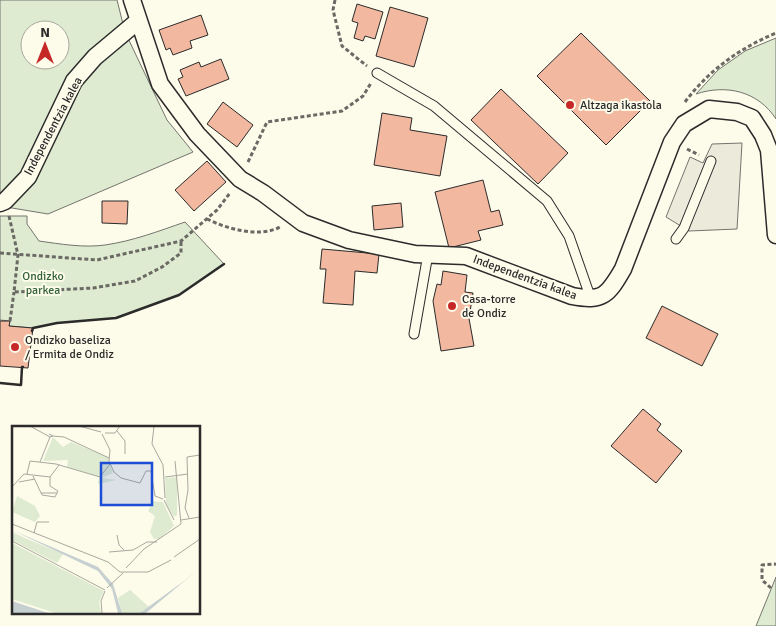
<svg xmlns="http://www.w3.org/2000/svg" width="776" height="626" viewBox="0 0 776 626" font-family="Signika,sans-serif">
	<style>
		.green { fill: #deebd1; stroke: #74746e; fill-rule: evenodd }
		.parking { fill: #eceadb; stroke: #74746e }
		.building { fill: #f2b8a0; stroke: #2b2b2b }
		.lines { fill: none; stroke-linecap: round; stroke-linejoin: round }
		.lane-casing { stroke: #2b2b2b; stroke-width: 11 }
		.street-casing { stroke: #2b2b2b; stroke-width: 19 }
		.path { stroke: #6a6964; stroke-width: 3; stroke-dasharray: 4 2.5; stroke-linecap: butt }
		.lane { stroke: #fdfbea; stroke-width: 9 }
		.street { stroke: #fdfbea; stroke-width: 16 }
		.wall { stroke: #2b2b2b; stroke-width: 2.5 }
		.poi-dot { fill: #c62828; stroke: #fdfbea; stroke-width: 2 }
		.labels { text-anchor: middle; stroke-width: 4; stroke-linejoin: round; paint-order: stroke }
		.poi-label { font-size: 12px; fill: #2b2b2b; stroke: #fdfbea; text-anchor: start }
		.street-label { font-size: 12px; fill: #2b2b2b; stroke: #fdfbea }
		.park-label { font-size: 12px; fill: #34623c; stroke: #fdfbea }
		.inset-road { fill: none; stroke: #a9a89e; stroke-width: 1 }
		.view { fill: #1d4ed8; fill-opacity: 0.15; stroke: #1d4ed8; stroke-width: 2.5 }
		.inset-edge { fill: none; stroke: #2b2b2b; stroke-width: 2.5 }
	</style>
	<rect width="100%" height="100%" fill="#fdfbea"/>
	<g class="green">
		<path d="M0,0H117L125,32L167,120L193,152L48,214L0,206ZM30,30H60V60H30Z"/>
		<path d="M776,38V119C758,91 726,84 696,94L718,70L745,51Z"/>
		<path d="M0,216H27V224L39,241C60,244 84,248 105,245C133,241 159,231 185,222L224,264L179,295L116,318L57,323L33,328L9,326L10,321L0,320Z"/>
		<polygon points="776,577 776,626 756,626"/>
	</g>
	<polygon class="parking" points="742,143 737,229 689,231 666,217 690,157 703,163 712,144"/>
	<g class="building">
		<polygon points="357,4 383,12 375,39 365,36 363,41 354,38 358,23 352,21"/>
		<polygon points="390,7 428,18 414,67 376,56"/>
		<polygon points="201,15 208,35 190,41 192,48 173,55 170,48 166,50 159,30"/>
		<polygon points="581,33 650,101 606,145 537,76"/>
		<polygon points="221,59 229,79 186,96 178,79 183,77 180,70 199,62 201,67"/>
		<polygon points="501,89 568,153 538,184 471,120"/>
		<polygon points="223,102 253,125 237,147 207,124"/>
		<polygon points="382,113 412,118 410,130 447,136 440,176 374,165"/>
		<polygon points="207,161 226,182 194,211 175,190"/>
		<polygon points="483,180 491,212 499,210 503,225 478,231 481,240 449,248 435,192"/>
		<polygon points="102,201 128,201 127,224 102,223"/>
		<polygon points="401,203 403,227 374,230 372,206"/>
		<polygon points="322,249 379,254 377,273 355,271 353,305 323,303 326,269 320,269"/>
		<polygon points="443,271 467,275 465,292 473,293 470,312 468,313 474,346 441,351 433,301 437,284 441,285"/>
		<polygon points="662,306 718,334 702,366 646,338"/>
		<polygon points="0,321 10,321 9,326 33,328 28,368 0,366"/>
		<polygon points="643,409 661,424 657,430 682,451 656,483 611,446"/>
	</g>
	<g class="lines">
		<g class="lane-casing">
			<g id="lane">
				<polyline points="377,73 434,106 547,201 569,236 591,299"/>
				<polyline points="676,239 684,228 711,161"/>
				<polyline points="414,334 428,254"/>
			</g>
		</g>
		<g class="street-casing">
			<g id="street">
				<path d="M132,0L160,84L197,134L240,179L263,193L303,223L349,240L415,254L466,256L572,296C603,302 608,295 623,269L672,142L684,124L709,109L737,112L752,118L763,135L769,150L776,235"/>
				<polyline points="0,203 5,201 28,177 74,81 95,57 138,21"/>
			</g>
		</g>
		<g class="path">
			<polyline points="335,0 333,10 342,46 367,66"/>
			<path d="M685,102C709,70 740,48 776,33"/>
			<polyline points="687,149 699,155"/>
			<polyline points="248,162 267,122 342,111 363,96 371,83"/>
			<polyline points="9,216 18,255 14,292 93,288 135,281 162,267 181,253 181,241"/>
			<path d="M207,219C227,229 259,238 280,227"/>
			<polyline points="0,253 97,260 181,241 217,210 230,193"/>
			<polyline points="10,321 14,292"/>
			<polyline points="771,588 762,580 762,565 776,564"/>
		</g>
		<use href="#lane" class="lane"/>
		<use href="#street" class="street"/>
		<g class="wall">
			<polyline points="32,331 33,328 57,323 116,318 179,295 224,264"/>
			<polyline points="0,383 21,385 22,367 23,367"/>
		</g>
	</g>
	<g class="poi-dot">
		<circle cx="570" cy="105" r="5"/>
		<circle cx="452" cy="306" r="5"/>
		<circle cx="15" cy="347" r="5"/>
	</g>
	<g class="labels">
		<g class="poi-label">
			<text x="580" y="109">Altzaga ikastola</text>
			<text x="462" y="303">Casa-torre<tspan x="462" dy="14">de Ondiz</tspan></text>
			<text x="25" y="344">Ondizko baseliza<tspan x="25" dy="14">/ Ermita de Ondiz</tspan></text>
		</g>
		<g class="street-label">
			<text transform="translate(53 126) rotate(-62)" y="4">Independentzia kalea</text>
			<text transform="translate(525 277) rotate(20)" y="4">Independentzia kalea</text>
		</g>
		<g class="park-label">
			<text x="43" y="280">Ondizko<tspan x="43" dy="14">parkea</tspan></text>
		</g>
	</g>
	<g transform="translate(12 426)">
		<rect width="188" height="188" fill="#fdfbea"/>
		<path d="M41,11L51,21L59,16L96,31L101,47L90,52L104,54L86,58L87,51L55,41L56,34L31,35ZM165,51V89L162,91L154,79L153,52ZM5,70L23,80L28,90L23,96L0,86ZM141,75L151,76L162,100L147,113H142L138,106L143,90L136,85ZM0,106L13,112L51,128L45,137L0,114ZM0,117L92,165L87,176L89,187H43L0,173ZM118,164L137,181L128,187H110L106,172Z" fill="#deebd1"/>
		<path d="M0,104L86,141L101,158L110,187H106L100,163L86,145ZM187,143L134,187H128L172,155ZM0,175L36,187H0Z" fill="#c7d0d0"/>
		<path class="inset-road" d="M18,0L38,11L41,10L37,8M67,0L89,6M142,0L140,18L151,39L153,72M105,5L113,15V28M93,7H103L108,0M90,8L98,24L97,35L102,46L109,52L128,57L134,45H139L143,70L151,73M41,10L52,11L97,32M28,36L38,11M15,48L18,35L44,38L88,51L98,38M21,50L30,69L43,71L46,65L38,60V51L47,39M153,51L176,48M7,56L23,53M0,61L12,48L38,51M29,67H45M152,74L162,94M177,92L173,82L176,64L175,31L188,29M169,94L188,91M0,98L96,136L108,146M22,107L25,96H37M105,109L107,119L112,124M0,115L93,164M97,126L121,124L135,116H145M162,131L188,113M114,142L132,123L169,98L163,35M108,146H136L159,134M95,162L111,147M90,187L89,175L93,165"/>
		<path class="view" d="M89,37H140V79H89Z"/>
		<rect width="188" height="188" class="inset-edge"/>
	</g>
	<g transform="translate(45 45)"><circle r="24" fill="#fdfbea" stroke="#a9a89e"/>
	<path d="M0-4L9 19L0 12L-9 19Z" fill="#c62828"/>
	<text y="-8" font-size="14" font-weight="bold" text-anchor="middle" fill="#2b2b2b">N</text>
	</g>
</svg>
